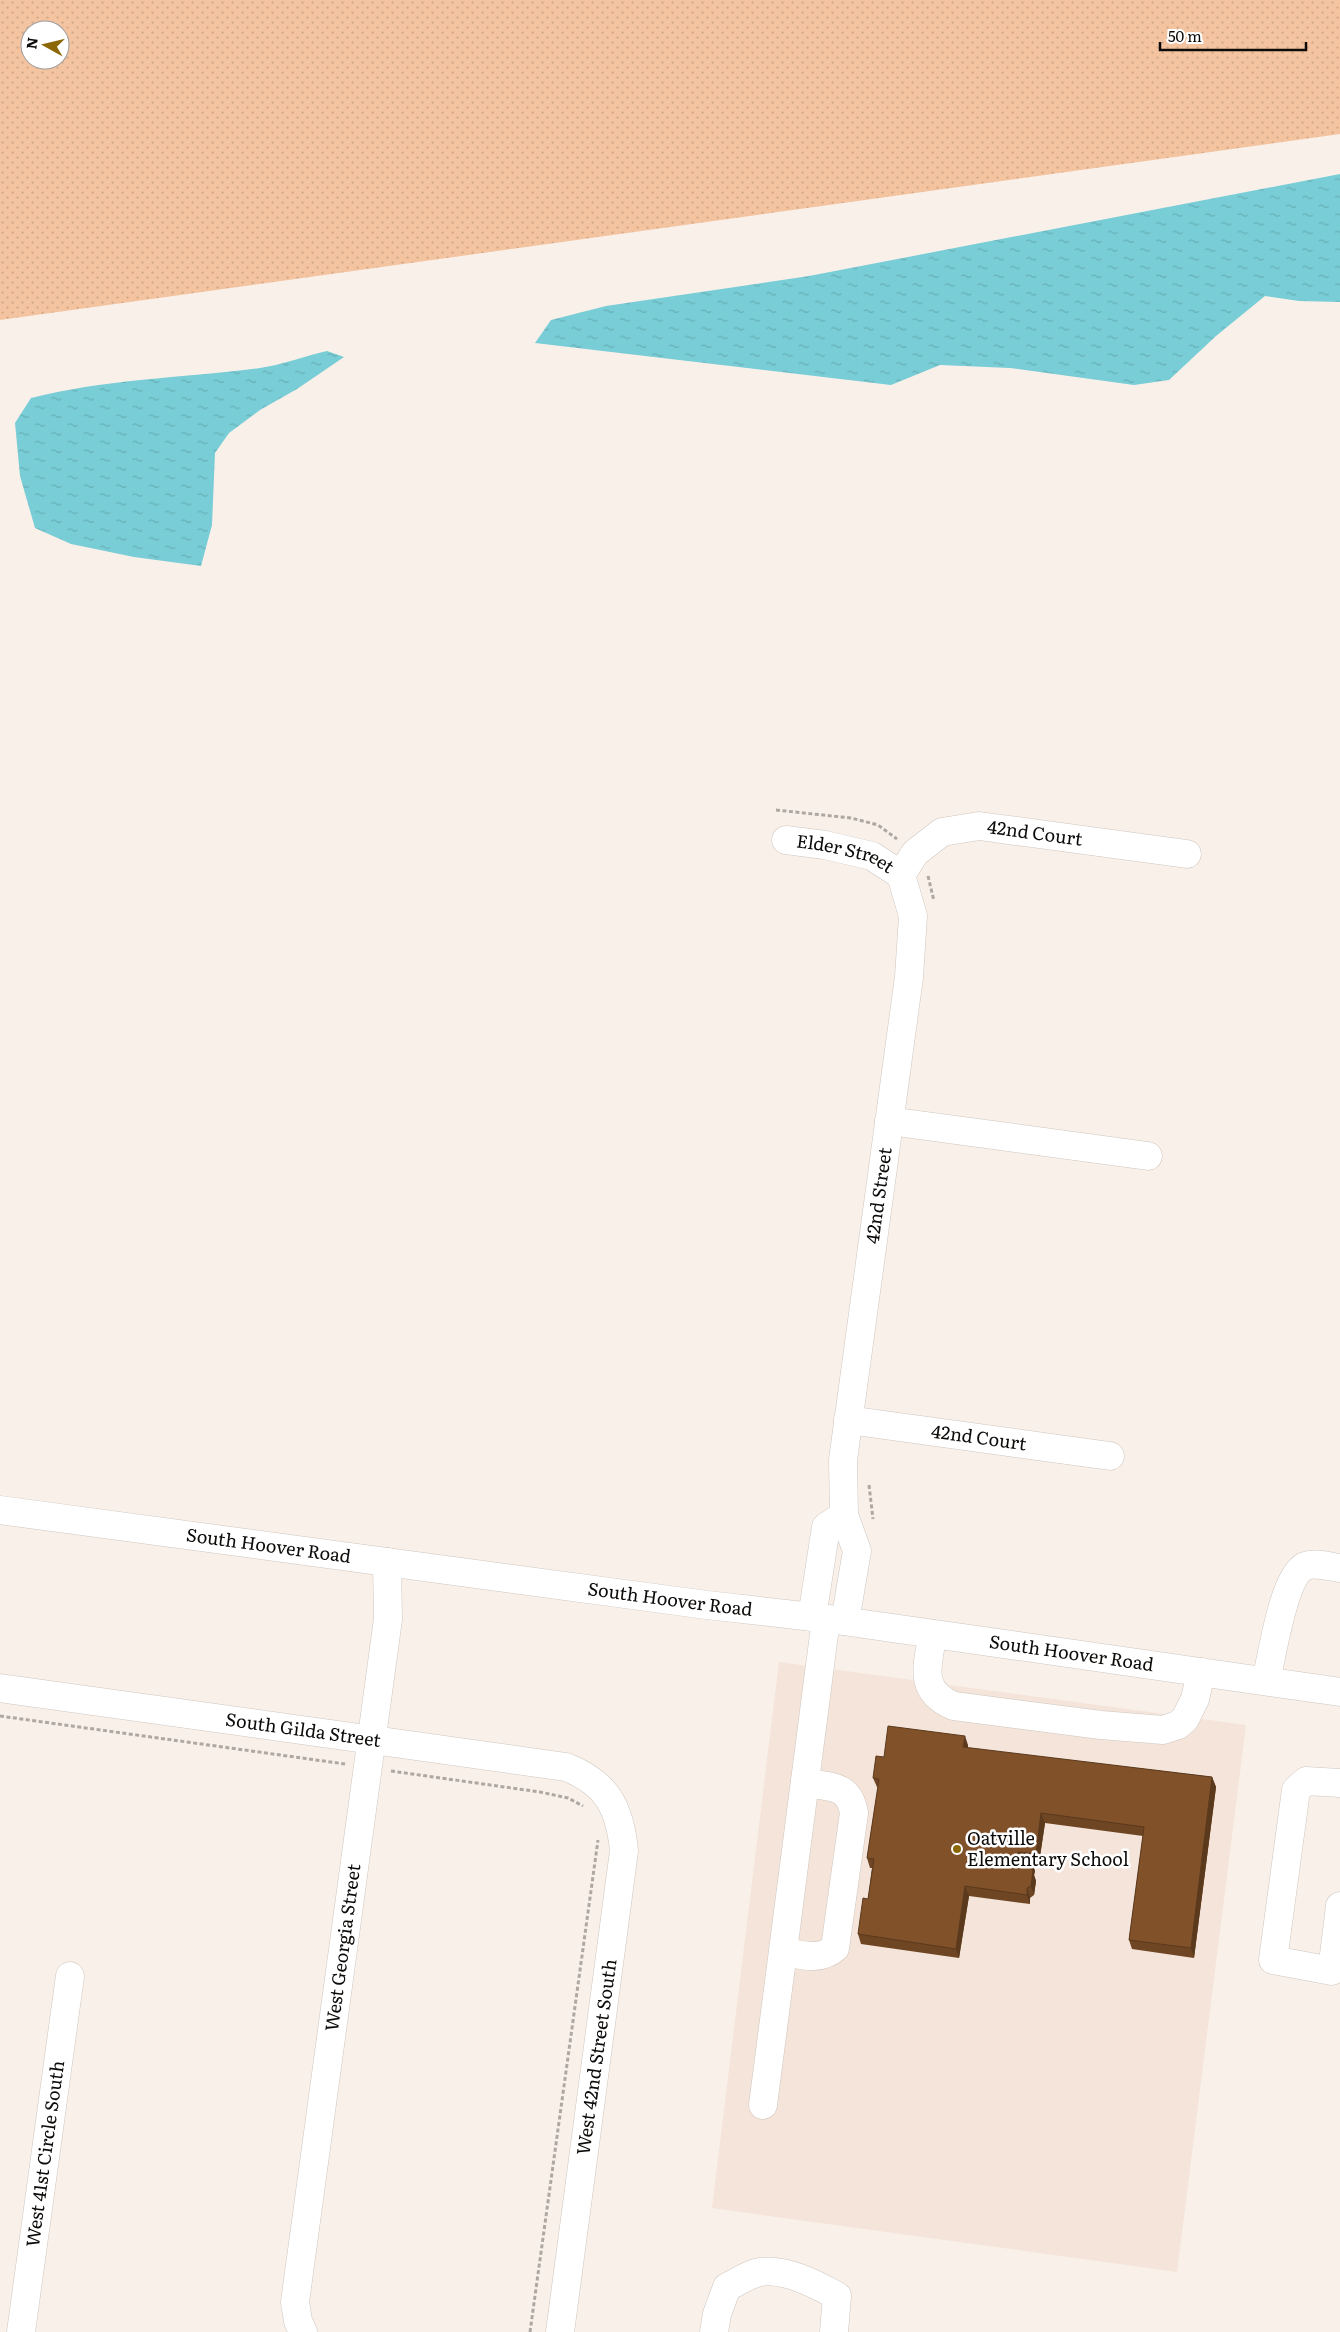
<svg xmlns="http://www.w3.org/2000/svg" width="1340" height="2332" viewBox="0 0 1340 2332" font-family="Literata,serif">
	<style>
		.built { fill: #f4e4d9 }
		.green { fill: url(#green-dots); fill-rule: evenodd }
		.water { fill: url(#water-ripples) }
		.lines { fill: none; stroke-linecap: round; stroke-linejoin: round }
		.minor-casing { stroke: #cec6bf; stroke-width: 29 }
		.path { stroke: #afa8a2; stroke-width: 3; stroke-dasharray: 4 2.5; stroke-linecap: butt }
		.minor { stroke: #fff; stroke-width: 28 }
		.wall { fill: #6f4624 }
		.shaded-wall { fill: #5a391d }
		.building { fill: #81512a; stroke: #5a391d }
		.poi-dot { fill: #8b6707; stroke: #fff; stroke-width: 2 }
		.labels { text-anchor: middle; stroke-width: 5; stroke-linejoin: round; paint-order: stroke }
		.street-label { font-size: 18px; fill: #0d0b09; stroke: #fff }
		.poi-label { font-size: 18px; fill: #0d0b09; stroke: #fff; text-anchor: start }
	</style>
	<defs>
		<pattern id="green-dots" width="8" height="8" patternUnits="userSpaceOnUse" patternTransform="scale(1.25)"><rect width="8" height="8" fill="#f4c4a0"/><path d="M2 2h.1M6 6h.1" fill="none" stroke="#d0a788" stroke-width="1.8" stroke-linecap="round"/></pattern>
		<pattern id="water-ripples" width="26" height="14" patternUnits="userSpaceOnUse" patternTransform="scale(1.25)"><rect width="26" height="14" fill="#78cdd6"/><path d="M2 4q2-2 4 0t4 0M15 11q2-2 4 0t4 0" fill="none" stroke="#67afb6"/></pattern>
	</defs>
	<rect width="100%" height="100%" fill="#f9f0e9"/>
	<polygon class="built" points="779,1662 1246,1725 1177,2272 712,2208"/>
	<path class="green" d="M0,0H1340V134L0,320ZM30,30H60V60H30Z"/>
	<g class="water">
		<polygon points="1340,174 1340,302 1299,301 1265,296 1216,336 1169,380 1134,385 1010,368 940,365 891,385 535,343 551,320 606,306 809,276"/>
		<path d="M327,351L344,357L297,389L260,410L229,433L215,453L212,525L201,566L134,557L71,544L35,528L20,476L15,423L31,398C106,379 183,378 260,368C282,365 305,356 327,351Z"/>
	</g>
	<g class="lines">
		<g class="minor-casing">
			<g id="minor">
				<path id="s1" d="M786,840L825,845L872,856L901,875"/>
				<path id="s2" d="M901,875L915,853L942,832L979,826L1187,854"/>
				<polyline points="889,1121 1148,1156"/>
				<path id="s3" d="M848,1420L1110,1456"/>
				<path id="s4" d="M0,1510L707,1605L822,1618L1340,1692"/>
				<path id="s5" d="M844,1515L843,1460L909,977L913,916L901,875"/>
				<polyline points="812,1617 826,1527 844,1515 857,1551 845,1621"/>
				<path d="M933,1634C927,1666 918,1691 954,1706L1101,1725L1163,1730L1178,1725L1185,1719L1195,1699L1201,1672"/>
				<path d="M1266,1681C1272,1657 1283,1577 1305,1566C1315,1562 1330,1567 1340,1568"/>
				<path id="s6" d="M0,1688L566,1767C607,1783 620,1808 624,1851L560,2332"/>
				<polyline points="1340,1783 1306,1781 1296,1790 1273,1960 1332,1971 1340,1906"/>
				<path d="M784,1952C802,1955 820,1961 835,1948L854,1813C849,1784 830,1787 805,1783"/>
				<polyline points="763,2105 826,1619"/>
				<path id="s7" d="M21,2332L70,1976"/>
				<path id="s8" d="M303,2332L298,2321L295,2302L388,1619L387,1562"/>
				<path d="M714,2332L717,2314L727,2287C736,2283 746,2276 756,2273C781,2266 816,2284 837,2296L834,2332"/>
			</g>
		</g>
		<g class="path">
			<polyline points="776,810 851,818 878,825 897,839"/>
			<polyline points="928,876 934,901"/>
			<polyline points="869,1485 873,1519"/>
			<polyline points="0,1716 345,1764"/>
			<polyline points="391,1771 540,1792 568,1798 583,1806"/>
			<polyline points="530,2332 598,1840"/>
		</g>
		<use href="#minor" class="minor"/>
	</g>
	<polygon class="wall" points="968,1745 968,1748 1212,1777 1216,1787 1194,1958 1132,1949 1129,1940 1143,1836 1045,1823 1039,1863 1032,1862 1035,1871 1034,1875 1036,1881 1034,1895 1030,1898 1030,1904 969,1896 959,1958 861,1944 858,1934 868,1899 872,1868 870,1868 867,1858 878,1787 877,1787 873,1778 884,1757"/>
	<g class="shaded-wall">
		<polygon points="965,1736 968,1745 967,1757 963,1747"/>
		<polygon points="1212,1777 1216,1787 1194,1958 1191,1948"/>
		<polygon points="1041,1813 1045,1823 1039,1863 1036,1854"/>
		<polygon points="1018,1852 1022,1861 1017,1859"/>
		<polygon points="1031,1861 1035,1871 1034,1875 1036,1881 1034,1895 1031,1886 1030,1868"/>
		<polygon points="965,1886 969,1896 959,1958 956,1949"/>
		<polygon points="1027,1888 1030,1898 1030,1904 1027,1895"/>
	</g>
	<polygon class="building" points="888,1726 965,1736 963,1747 1212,1777 1191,1948 1129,1940 1144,1827 1041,1813 1036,1854 1018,1852 1017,1859 1031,1861 1030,1868 1033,1871 1031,1886 1027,1888 1027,1895 965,1886 956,1949 858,1934 863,1898 868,1899 874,1859 867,1858 879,1779 873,1778 876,1756 884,1757"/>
	<circle class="poi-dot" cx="957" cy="1849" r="5"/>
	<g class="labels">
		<g class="street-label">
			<text dy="6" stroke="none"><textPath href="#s2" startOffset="154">42nd Court</textPath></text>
			<text dy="6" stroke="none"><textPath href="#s1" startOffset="61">Elder Street</textPath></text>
			<text dy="6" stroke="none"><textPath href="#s5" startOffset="322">42nd Street</textPath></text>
			<text dy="6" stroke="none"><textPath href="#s3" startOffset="132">42nd Court</textPath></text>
			<text dy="6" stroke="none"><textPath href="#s4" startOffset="271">South Hoover Road</textPath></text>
			<text dy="6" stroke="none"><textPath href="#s4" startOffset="676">South Hoover Road</textPath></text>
			<text dy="6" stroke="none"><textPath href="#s4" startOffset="1081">South Hoover Road</textPath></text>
			<text dy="6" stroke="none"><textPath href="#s6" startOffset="306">South Gilda Street</textPath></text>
			<text dy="6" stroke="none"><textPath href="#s8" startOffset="389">West Georgia Street</textPath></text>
			<text transform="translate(597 2057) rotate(-82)" y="6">West 42nd Street South</text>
			<text dy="6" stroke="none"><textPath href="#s7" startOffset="180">West 41st Circle South</textPath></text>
		</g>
		<g class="poi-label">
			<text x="967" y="1845">Oatville<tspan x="967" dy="21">Elementary School</tspan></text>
		</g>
	</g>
	<g transform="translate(45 45) rotate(278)"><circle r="24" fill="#ffffff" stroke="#9e9d9d"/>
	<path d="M0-4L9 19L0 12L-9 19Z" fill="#8b6707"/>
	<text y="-8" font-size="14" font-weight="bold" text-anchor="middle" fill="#0d0b09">N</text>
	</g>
	<path d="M1160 42v8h146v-8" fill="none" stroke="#0d0b09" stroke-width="2.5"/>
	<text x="1168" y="42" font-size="15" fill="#0d0b09" stroke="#ffffff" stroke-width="4" paint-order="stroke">50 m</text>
</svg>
